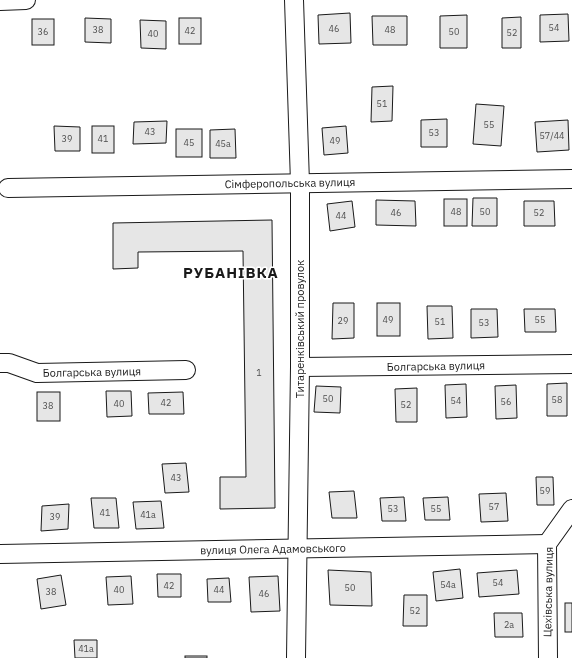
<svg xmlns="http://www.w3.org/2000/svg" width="572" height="658" viewBox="0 0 572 658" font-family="'IBM Plex Sans',sans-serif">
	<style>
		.building { fill: #e6e6e6; stroke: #1a1a1a }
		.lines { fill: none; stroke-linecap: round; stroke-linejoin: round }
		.minor-casing { stroke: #1a1a1a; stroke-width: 20 }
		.minor { stroke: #fff; stroke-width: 18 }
		.labels { text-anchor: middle; stroke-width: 3; stroke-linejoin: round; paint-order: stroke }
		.number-label { font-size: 9px; fill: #4d4d4d }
		.street-label { font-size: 11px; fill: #1a1a1a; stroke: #fff }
		.district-label { font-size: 15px; font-weight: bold; letter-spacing: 1px; fill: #1a1a1a; stroke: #fff }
	</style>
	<rect width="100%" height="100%" fill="#fff"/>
	<g class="building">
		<polygon points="350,13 351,43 319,44 318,15"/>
		<polygon points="568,14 569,41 540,42 540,15"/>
		<polygon points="467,15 467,48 440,48 440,16"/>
		<polygon points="372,16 407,16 407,45 373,45"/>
		<polygon points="521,17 521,48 502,48 502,18"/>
		<polygon points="85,18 111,19 111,43 85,42"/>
		<rect x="179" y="18" width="22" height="26"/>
		<rect x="32" y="19" width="22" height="26"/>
		<polygon points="140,20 166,21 166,49 141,48"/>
		<polygon points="393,86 392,121 371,122 372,87"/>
		<polygon points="476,104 504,106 501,146 473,144"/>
		<polygon points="447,119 447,147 421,147 421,120"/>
		<polygon points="568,120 569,150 537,152 535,122"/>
		<polygon points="167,121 166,143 133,144 134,122"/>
		<polygon points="54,126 80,127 80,151 55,151"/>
		<rect x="92" y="126" width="22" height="27"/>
		<polygon points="346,126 348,153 324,155 322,128"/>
		<rect x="176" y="129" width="26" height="28"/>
		<polygon points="235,129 236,158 210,158 210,130"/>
		<polygon points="473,198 497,198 497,226 472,226"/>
		<rect x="444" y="199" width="23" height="27"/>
		<polygon points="376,200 415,201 416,226 376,225"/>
		<polygon points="352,201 355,227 330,231 327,204"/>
		<polygon points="524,201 554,201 555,226 524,226"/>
		<polygon points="272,220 275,508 220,509 220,477 246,477 243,251 138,252 138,268 113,269 113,223"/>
		<polygon points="333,303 354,303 354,338 332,339"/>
		<rect x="377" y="303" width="23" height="33"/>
		<polygon points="427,306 452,306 453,338 428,339"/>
		<polygon points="471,309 497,309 498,337 471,338"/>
		<polygon points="524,309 555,309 556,332 525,332"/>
		<polygon points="567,383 567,416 547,416 547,384"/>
		<polygon points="466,384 467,417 446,418 445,385"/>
		<polygon points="516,385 517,418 496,419 495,386"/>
		<polygon points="316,386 341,387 340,413 314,412"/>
		<polygon points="417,388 417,422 396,422 395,389"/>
		<polygon points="106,391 131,391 132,416 107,417"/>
		<rect x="37" y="392" width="23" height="29"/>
		<polygon points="183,392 184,414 149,414 148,393"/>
		<polygon points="186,463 189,492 165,493 162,464"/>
		<polygon points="536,477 553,477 554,505 537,505"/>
		<polygon points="354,491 357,518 332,518 329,492"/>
		<polygon points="506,493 508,521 481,522 479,494"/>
		<polygon points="404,497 406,521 382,521 380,498"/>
		<polygon points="448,497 450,520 425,520 423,498"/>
		<polygon points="91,498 116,498 119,528 94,528"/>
		<polygon points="161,501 164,528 136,529 133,502"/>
		<polygon points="69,504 68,529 41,531 42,506"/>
		<polygon points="460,569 463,598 436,601 433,572"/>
		<polygon points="328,570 371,572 372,606 330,605"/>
		<polygon points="517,570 519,594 479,597 477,573"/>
		<polygon points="157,574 181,574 181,597 158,597"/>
		<polygon points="61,575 66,605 41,609 37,579"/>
		<polygon points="131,576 133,604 108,605 106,577"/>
		<polygon points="278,576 280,611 251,612 249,577"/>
		<polygon points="229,578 231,602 208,602 207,579"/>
		<polygon points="404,595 427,595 427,626 403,626"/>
		<rect x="565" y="603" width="7" height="29"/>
		<polygon points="494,613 522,613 523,637 495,637"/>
		<polygon points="74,640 97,640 97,658 75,658"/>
		<rect x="185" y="656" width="22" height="2"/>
	</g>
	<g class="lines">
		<g class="minor-casing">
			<g id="minor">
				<polyline points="294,0 300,183 300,367 296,658"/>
				<polyline points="0,1 26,0"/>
				<polyline points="8,188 572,179"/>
				<polyline points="0,363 9,363 37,373 186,370"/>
				<polyline points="300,367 572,364"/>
				<polyline points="0,554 547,544"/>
				<polyline points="548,658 547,544 572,509"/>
			</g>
		</g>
		<use href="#minor" class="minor"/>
	</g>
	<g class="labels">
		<g class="number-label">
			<text x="554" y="31">54</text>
			<text x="334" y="32">46</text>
			<text x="98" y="33">38</text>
			<text x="390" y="33">48</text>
			<text x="190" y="34">42</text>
			<text x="43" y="35">36</text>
			<text x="454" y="35">50</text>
			<text x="512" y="36">52</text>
			<text x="153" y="37">40</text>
			<text x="382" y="107">51</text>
			<text x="489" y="128">55</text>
			<text x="150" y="135">43</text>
			<text x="434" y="136">53</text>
			<text x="552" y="139">57/44</text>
			<text x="67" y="142">39</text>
			<text x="103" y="142">41</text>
			<text x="335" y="144">49</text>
			<text x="189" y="146">45</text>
			<text x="223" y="147">45а</text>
			<text x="456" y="215">48</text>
			<text x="485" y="215">50</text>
			<text x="396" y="216">46</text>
			<text x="539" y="216">52</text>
			<text x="341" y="219">44</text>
			<text x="388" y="323">49</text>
			<text x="540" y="323">55</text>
			<text x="343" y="324">29</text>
			<text x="440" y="325">51</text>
			<text x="484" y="326">53</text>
			<text x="259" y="376">1</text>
			<text x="328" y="402">50</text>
			<text x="557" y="403">58</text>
			<text x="456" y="404">54</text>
			<text x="506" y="405">56</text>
			<text x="166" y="406">42</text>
			<text x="119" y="407">40</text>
			<text x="406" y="408">52</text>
			<text x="48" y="409">38</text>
			<text x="176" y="481">43</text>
			<text x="545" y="494">59</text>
			<text x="494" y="510">57</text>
			<text x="393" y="512">53</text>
			<text x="436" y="512">55</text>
			<text x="105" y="516">41</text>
			<text x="148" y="518">41а</text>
			<text x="55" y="520">39</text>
			<text x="498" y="586">54</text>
			<text x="448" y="588">54а</text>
			<text x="169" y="589">42</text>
			<text x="350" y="591">50</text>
			<text x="119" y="593">40</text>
			<text x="219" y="593">44</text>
			<text x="51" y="595">38</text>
			<text x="264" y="597">46</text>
			<text x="415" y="614">52</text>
			<text x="509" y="628">2а</text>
			<text x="86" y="652">41а</text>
		</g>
		<g class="street-label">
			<text transform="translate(290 183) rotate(-1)" y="4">Сімферопольська вулиця</text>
			<text transform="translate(300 329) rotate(-90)" y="4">Титаренківський провулок</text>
			<text transform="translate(436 366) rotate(-1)" y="4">Болгарська вулиця</text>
			<text transform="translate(92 372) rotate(-1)" y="4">Болгарська вулиця</text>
			<text transform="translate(273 549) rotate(-1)" y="4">вулиця Олега Адамовського</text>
			<text transform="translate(548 592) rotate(-89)" y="4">Цехівська вулиця</text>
		</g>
		<g class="district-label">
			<text x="231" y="278">РУБАНІВКА</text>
		</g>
	</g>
</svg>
